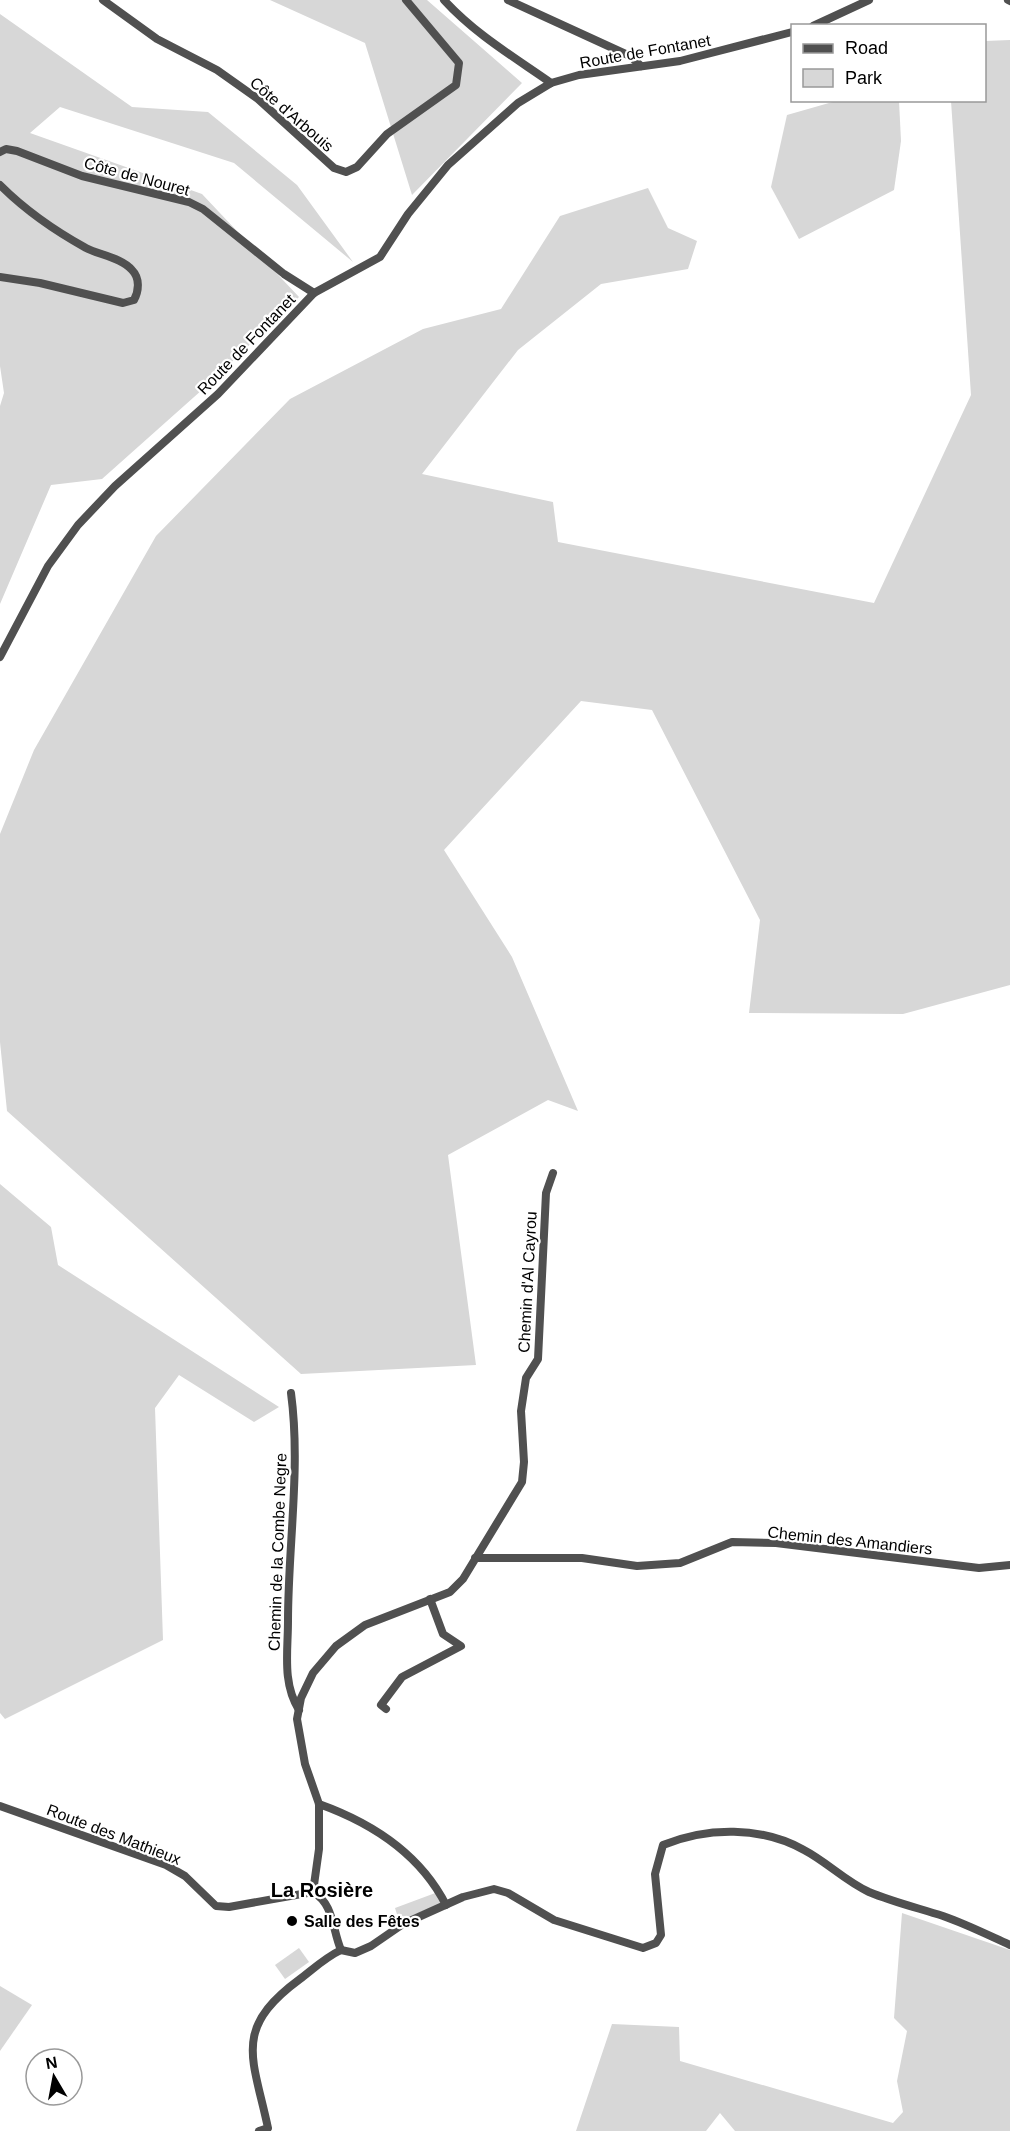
<svg xmlns="http://www.w3.org/2000/svg" width="1010" height="2131" viewBox="0 0 1010 2131" font-family="Helvetica,sans-serif">
	<style>
		.green { fill: #d7d7d7 }
		.lines { fill: none; stroke-linecap: round; stroke-linejoin: round }
		.street { stroke: #505050; stroke-width: 8 }
		.poi-dot { fill: #000; stroke: #fff; stroke-width: 2 }
		.labels { text-anchor: middle; stroke-width: 4.5; stroke-linejoin: round; paint-order: stroke }
		.street-label { font-size: 16px; fill: #000; stroke: #fff }
		.poi-label { font-size: 16px; font-weight: bold; fill: #000; stroke: #fff; text-anchor: start }
		.quarter-label { font-size: 20px; font-weight: bold; fill: #000; stroke: #fff }
	</style>
	<rect width="100%" height="100%" fill="#fff"/>
	<g class="green">
		<polygon points="270,0 427,0 522,83 412,195 365,43"/>
		<polygon points="0,14 132,107 208,112 297,185 353,262 234,163 60,107 30,133 202,194 299,297 212,381 102,479 51,485 0,604 0,406 4,393 0,366"/>
		<polygon points="1010,40 1010,985 903,1014 749,1013 760,920 652,710 581,701 444,850 512,957 578,1111 548,1100 448,1155 476,1365 301,1374 7,1111 0,1042 0,834 34,750 156,536 290,399 423,329 501,309 560,216 648,188 668,228 697,241 688,269 601,284 518,350 422,474 553,502 558,542 874,603 971,395 951,101 984,100 985,41"/>
		<polygon points="836,101 899,101 901,141 894,190 799,239 771,187 787,115"/>
		<polygon points="0,1184 51,1227 58,1265 279,1407 254,1422 179,1375 155,1408 163,1640 5,1719 0,1713"/>
		<polygon points="438,1892 442,1903 399,1921 395,1908"/>
		<polygon points="902,1913 1010,1950 1010,2131 735,2131 720,2113 706,2131 576,2131 612,2024 679,2027 680,2061 893,2123 903,2112 897,2081 907,2031 894,2018"/>
		<polygon points="299,1948 309,1962 285,1979 275,1965"/>
		<polygon points="0,1986 32,2005 0,2051"/>
	</g>
	<g class="lines">
		<g class="street">
			<polyline points="103,0 157,39 217,70 258,99 334,168 346,172 357,167 387,134 456,85 459,63 406,0"/>
			<path d="M444,0C475,34 514,57 551,83"/>
			<polyline points="508,0 630,56 641,66"/>
			<polyline points="1008,0 1010,1"/>
			<polyline points="813,26 869,0"/>
			<polyline points="0,152 6,149 17,151 82,176 189,202 203,209 284,274 314,293"/>
			<path d="M0,185C24,209 57,232 86,248C100,255 122,258 132,270C140,278 139,291 134,300L123,303L40,283L0,277"/>
			<polyline points="0,657 48,566 78,525 115,486 218,394 314,293 380,257 408,214 448,165 518,103 551,83 579,75 680,61 792,32"/>
			<path d="M291,1393C301,1467 288,1546 288,1621C288,1651 282,1683 299,1710"/>
			<polyline points="475,1558 582,1558 637,1566 680,1563 732,1542 776,1543 979,1568 1010,1565"/>
			<polyline points="386,1709 381,1705 402,1677 461,1646 443,1634 430,1599"/>
			<path d="M319,1804C372,1823 420,1854 446,1905"/>
			<polyline points="0,1806 166,1865 185,1876 216,1906 229,1907 313,1892"/>
			<polyline points="313,1892 319,1849 319,1804 305,1764 297,1719 301,1698 313,1673 336,1646 365,1625 450,1592 463,1579 522,1482 524,1462 521,1411 526,1378 538,1359 546,1193 553,1173"/>
			<path d="M313,1892C334,1904 332,1929 341,1950"/>
			<path d="M341,1950L355,1953L371,1946L403,1924L463,1897L494,1889L508,1893L554,1920L643,1948L656,1943L661,1935L655,1874L663,1845C707,1827 761,1826 804,1850C827,1862 845,1881 869,1892C893,1902 918,1908 943,1916C966,1924 988,1935 1010,1945"/>
			<path d="M259,2131L268,2128C253,2057 232,2029 300,1979C313,1969 326,1957 341,1950"/>
		</g>
	</g>
	<circle class="poi-dot" cx="292" cy="1921" r="6"/>
	<g class="labels">
		<g class="street-label">
			<text transform="translate(645 51) rotate(-10)" y="6">Route de Fontanet</text>
			<text transform="translate(292 114) rotate(41)" y="6">Côte d'Arbouis</text>
			<text transform="translate(137 176) rotate(15)" y="6">Côte de Nouret</text>
			<text transform="translate(246 344) rotate(-46)" y="6">Route de Fontanet</text>
			<text transform="translate(527 1282) rotate(-87)" y="6">Chemin d'Al Cayrou</text>
			<text transform="translate(850 1540) rotate(6)" y="6">Chemin des Amandiers</text>
			<text transform="translate(277 1552) rotate(-88)" y="6">Chemin de la Combe Negre</text>
			<text transform="translate(114 1834) rotate(21)" y="6">Route des Mathieux</text>
		</g>
		<g class="poi-label">
			<text x="304" y="1927">Salle des Fêtes</text>
		</g>
		<g class="quarter-label">
			<text x="322" y="1897">La Rosière</text>
		</g>
	</g>
	<rect x="791" y="24" width="195" height="78" fill="#ffffff" stroke="#999999" stroke-width="1.5"/>
	<rect x="803" y="44" width="30" height="9" fill="#505050" stroke="#999999" stroke-width="1.5"/>
	<text x="845" y="54" font-size="18" fill="#000000">Road</text>
	<rect x="803" y="69" width="30" height="18" fill="#d7d7d7" stroke="#999999" stroke-width="1.5"/>
	<text x="845" y="84" font-size="18" fill="#000000">Park</text>
	<g transform="translate(54 2077) rotate(350)"><circle r="28" fill="#ffffff" stroke="#999999" stroke-width="1.5"/>
	<path d="M0-4.5L10 22L0 15L-10 22Z" fill="#000000"/>
	<text y="-9" font-size="16" font-weight="bold" text-anchor="middle" fill="#000000">N</text>
	</g>
</svg>
